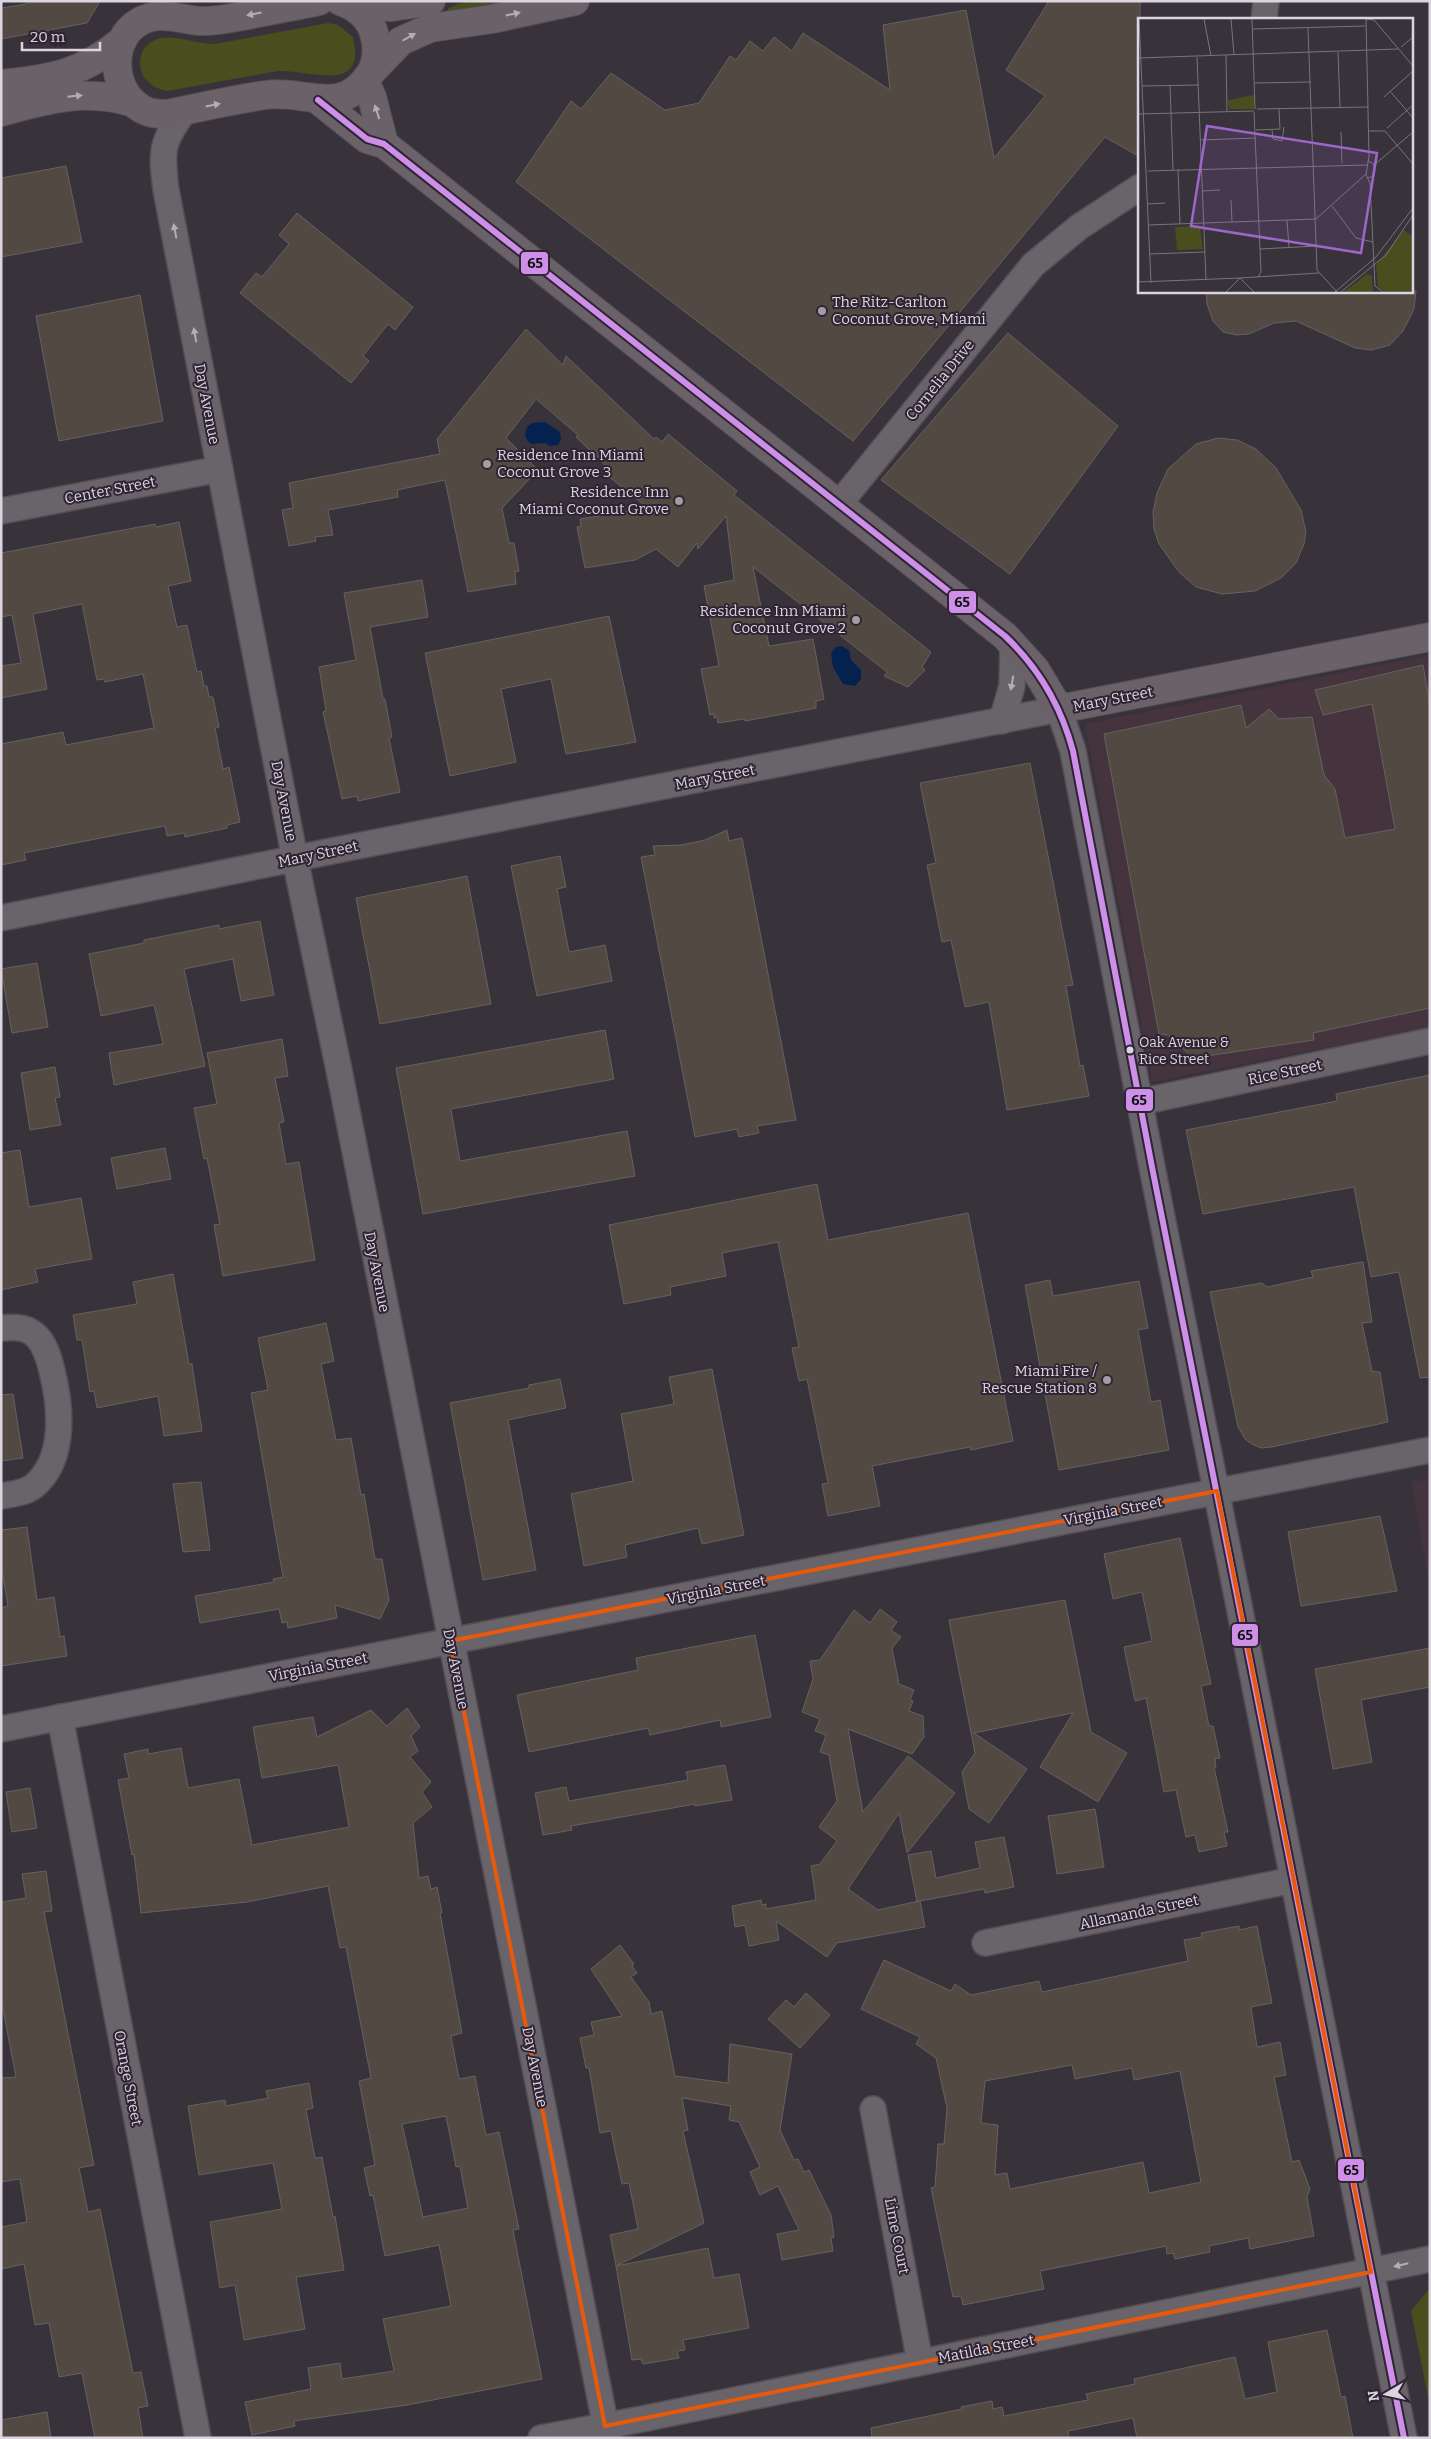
<svg xmlns="http://www.w3.org/2000/svg" width="1431" height="2439" viewBox="0 0 1431 2439" font-family="Bitter,serif">
	<style>
		.commercial { fill: #45343d }
		.green { fill: #484e1e }
		.water { fill: #052150 }
		.building { fill: #524943; stroke: #666161; fill-rule: evenodd }
		.lines { fill: none; stroke-linecap: round; stroke-linejoin: round }
		.street-casing { stroke: #544f57; stroke-width: 28 }
		.secondary-casing { stroke: #544f57; stroke-width: 30 }
		.street { stroke: #68646a; stroke-width: 25 }
		.secondary { stroke: #6a6268; stroke-width: 28 }
		.bus-1-casing { stroke: #2f2434; stroke-width: 10 }
		.bus-1 { stroke: #ce8fe9; stroke-width: 6 }
		.oneway { fill: #b3adb5 }
		.oneway2 { fill: #b3adb6 }
		.marked { fill: none; stroke: #e8590c; stroke-width: 4; stroke-linejoin: round }
		.poi-dot { fill: #a29ca5; stroke: #2f2434; stroke-width: 2 }
		.bus-dot { fill: #dbd5df; stroke: #2f2434; stroke-width: 2 }
		.labels { text-anchor: middle; stroke-width: 4; stroke-linejoin: round; paint-order: stroke }
		.bus-label { font-size: 14px; fill: #dbd5df; stroke: #2f2434; text-anchor: start }
		.poi-label { font-size: 15px; fill: #dbd5df; stroke: #2f2434; text-anchor: end }
		.street-label { font-size: 15px; fill: #dbd5df; stroke: #2f2434 }
		.inset-road { fill: none; stroke: #79737c; stroke-width: 1 }
		.view { fill: #9d67ca; fill-opacity: 0.15; stroke: #9d67ca; stroke-width: 2.5 }
		.inset-edge { fill: none; stroke: #dbd5df; stroke-width: 2.5 }
		.line-badge { stroke: #2f2434; stroke-width: 2 }
		.pale-badge-label { font-size: 14px; text-anchor: middle; font-weight: bold; fill: #111 }
	</style>
	<rect width="100%" height="100%" fill="#38323a"/>
	<g class="commercial">
		<polygon points="1430,655 1430,1027 1152,1082 1085,724"/>
		<polygon points="1430,1479 1430,1590 1412,1482"/>
	</g>
	<g class="green">
		<polygon points="466,1 532,1 449,15 448,8"/>
		<path d="M328,23L338,25L353,37C367,96 308,69 278,71L167,91C132,85 132,44 161,38C176,35 198,44 215,44Z"/>
		<polygon points="1430,2288 1430,2407 1411,2311"/>
	</g>
	<g class="water">
		<path d="M545,422L560,432L561,439L558,445L550,446L545,443L531,444C524,439 524,433 528,426L532,423Z"/>
		<polygon points="841,646 849,650 851,660 861,670 861,679 855,686 843,684 833,667 831,653 836,647"/>
	</g>
	<g class="building">
		<polygon points="28,1 100,1 87,23 1,39 1,8 26,4"/>
		<polygon points="1049,1 1140,1 1140,157 1105,137 853,441 516,182 571,101 581,109 611,73 665,110 699,103 730,56 736,60 750,41 763,51 774,37 792,51 803,33 890,90 883,25 966,10 994,158 1045,96 1006,70"/>
		<polygon points="66,166 82,242 1,257 1,178"/>
		<polygon points="297,213 413,307 395,330 388,324 363,356 369,361 351,383 240,293 256,273 262,277 289,244 279,235"/>
		<polygon points="1206,291 1416,291 1414,309 1403,331 1390,345 1371,350 1355,348 1296,321 1274,323 1249,334 1236,335 1223,332 1213,321 1207,304"/>
		<polygon points="140,295 163,421 59,441 36,316"/>
		<polygon points="526,329 563,365 566,356 654,439 656,437 662,442 668,434 737,491 734,495 931,652 922,667 925,670 908,687 884,676 887,672 753,567 769,646 813,639 824,699 816,701 816,708 745,721 744,719 718,723 717,717 714,718 714,714 710,715 701,669 719,666 704,586 734,580 726,516 698,549 697,543 678,567 656,549 635,560 585,568 577,527 581,526 580,519 648,508 608,476 612,472 576,437 578,435 536,399 506,438 538,470 502,508 509,543 514,543 519,571 515,572 516,584 468,592 445,480 397,490 398,497 328,510 333,535 315,537 316,541 289,546 282,510 293,508 289,483 440,454 437,439"/>
		<polygon points="1008,333 1118,426 1010,574 881,480"/>
		<polygon points="1218,438 1237,440 1256,449 1276,468 1301,510 1306,532 1304,544 1296,563 1281,578 1255,591 1222,594 1196,587 1179,572 1159,544 1154,529 1153,512 1157,493 1168,469 1196,444"/>
		<polygon points="179,522 191,581 168,586 177,627 187,625 197,672 201,671 204,686 207,686 209,697 213,697 219,727 215,728 223,769 229,767 240,822 227,825 227,828 185,837 184,833 167,836 165,826 111,836 24,853 26,860 1,865 1,744 63,732 66,745 154,728 143,674 105,682 104,679 97,680 82,604 33,614 47,689 1,698 1,666 21,663 12,615 1,617 1,553 155,524 156,527"/>
		<polygon points="422,580 428,617 370,627 383,699 385,699 392,737 389,738 400,792 358,801 357,796 342,799 323,712 326,711 319,667 356,660 344,593"/>
		<polygon points="609,616 636,742 566,754 551,679 501,689 516,762 450,776 425,653"/>
		<polygon points="1423,665 1430,705 1430,1008 1313,1033 1314,1040 1193,1058 1168,1035 1159,1034 1104,734 1241,705 1246,728 1269,709 1279,719 1312,717 1324,775 1335,789 1345,838 1395,829 1372,704 1323,715 1315,690"/>
		<polygon points="1030,763 1073,985 1066,986 1080,1066 1083,1065 1089,1096 1007,1110 989,1002 965,1007 951,940 942,942 927,865 936,863 920,783"/>
		<polygon points="727,830 729,841 742,838 796,1120 757,1126 759,1133 739,1137 737,1129 695,1137 641,857 655,855 653,846 681,845 705,840"/>
		<polygon points="560,856 566,887 557,889 569,952 605,945 612,981 537,996 511,866"/>
		<polygon points="467,876 491,1004 380,1024 356,898"/>
		<polygon points="260,921 274,995 241,1001 233,959 184,969 205,1066 114,1085 109,1053 163,1044 154,1005 101,1016 89,954 144,943 144,940 219,925 219,929"/>
		<polygon points="37,963 48,1027 12,1033 1,969"/>
		<polygon points="605,1030 614,1079 451,1109 460,1161 627,1131 635,1176 423,1214 396,1068"/>
		<polygon points="282,1039 288,1076 275,1078 284,1122 279,1123 286,1164 299,1162 315,1260 223,1276 214,1225 220,1224 207,1158 204,1159 194,1108 217,1104 207,1053"/>
		<polygon points="55,1067 60,1097 55,1098 61,1125 30,1130 21,1073"/>
		<polygon points="1430,1075 1430,1377 1420,1378 1399,1272 1371,1277 1354,1187 1203,1214 1186,1130 1337,1101 1336,1094"/>
		<polygon points="165,1148 171,1179 117,1189 111,1158"/>
		<polygon points="20,1150 29,1207 81,1198 92,1259 35,1269 38,1282 1,1290 1,1153"/>
		<polygon points="817,1184 828,1240 968,1213 1013,1441 971,1450 970,1447 872,1466 880,1506 828,1516 822,1484 828,1483 807,1379 799,1381 792,1348 799,1347 778,1242 722,1253 726,1276 670,1287 671,1295 624,1304 609,1225"/>
		<polygon points="1363,1262 1372,1322 1362,1323 1372,1371 1380,1372 1388,1422 1272,1447 1261,1448 1252,1444 1245,1439 1238,1427 1210,1292 1262,1283 1267,1287 1313,1277 1311,1271"/>
		<polygon points="173,1274 189,1364 192,1364 202,1431 164,1436 158,1396 97,1408 94,1391 90,1392 82,1340 77,1340 73,1315 137,1304 133,1282"/>
		<polygon points="1050,1280 1053,1296 1139,1281 1148,1328 1138,1330 1151,1402 1160,1400 1169,1450 1059,1470 1025,1285"/>
		<polygon points="326,1323 334,1361 321,1364 336,1440 351,1438 361,1495 364,1494 375,1559 382,1559 389,1600 380,1619 335,1605 337,1618 288,1628 287,1622 282,1623 279,1609 200,1623 195,1596 274,1582 273,1579 283,1577 251,1393 268,1390 258,1338"/>
		<polygon points="712,1369 744,1535 702,1544 698,1528 625,1545 627,1557 584,1566 571,1494 633,1481 621,1414 674,1404 669,1377"/>
		<polygon points="560,1379 566,1408 508,1420 536,1570 483,1580 450,1403 529,1388 529,1385"/>
		<polygon points="13,1394 23,1458 1,1461 1,1395"/>
		<polygon points="201,1482 210,1550 183,1552 173,1484"/>
		<polygon points="1380,1516 1397,1591 1301,1606 1288,1532"/>
		<polygon points="27,1527 37,1600 54,1597 60,1637 64,1636 67,1656 1,1666 1,1608 8,1606 1,1565 1,1530"/>
		<polygon points="1180,1538 1211,1684 1201,1686 1209,1726 1213,1726 1220,1758 1215,1759 1216,1767 1214,1767 1228,1832 1224,1832 1227,1846 1199,1852 1195,1835 1186,1837 1176,1790 1164,1792 1146,1698 1135,1701 1124,1647 1152,1641 1142,1592 1113,1599 1104,1554"/>
		<polygon points="1065,1600 1091,1732 1127,1753 1098,1802 1040,1767 1073,1713 974,1733 1027,1769 989,1823 969,1809 962,1772 975,1753 949,1620"/>
		<polygon points="880,1609 897,1622 891,1630 901,1637 892,1648 899,1684 914,1690 910,1700 913,1701 909,1711 923,1716 924,1737 912,1754 848,1729 863,1812 908,1756 955,1793 907,1853 899,1813 848,1889 878,1910 919,1901 917,1902 908,1855 931,1851 936,1878 980,1868 975,1842 1004,1837 1014,1887 985,1893 984,1889 920,1901 925,1927 837,1943 827,1957 776,1921 779,1940 749,1946 745,1925 735,1927 732,1906 761,1900 762,1905 766,1904 766,1909 816,1900 811,1866 820,1864 837,1841 819,1827 837,1801 829,1755 820,1752 826,1735 815,1731 820,1719 802,1712 813,1679 810,1661 820,1660 854,1610 870,1623"/>
		<polygon points="755,1635 771,1717 721,1727 720,1720 650,1735 648,1728 529,1752 517,1695 638,1670 636,1658"/>
		<polygon points="1430,1648 1430,1687 1361,1700 1372,1762 1333,1769 1315,1669"/>
		<path d="M407,1708L420,1727L411,1736L418,1751L410,1757L431,1782L422,1792L432,1807L413,1823L419,1878L428,1876L431,1889L437,1887L442,1913H440L462,2033L451,2036L459,2079L475,2076L486,2135L499,2132L519,2229L513,2230L542,2379L407,2405L294,2421L295,2426L252,2435L245,2402L311,2389L308,2368L340,2363L342,2379L394,2371L383,2319L451,2306L439,2245L385,2256L373,2195L370,2196L364,2168L375,2165L359,2081L371,2078L346,1947L340,1948L328,1886L247,1902L141,1913L134,1854L132,1855L118,1780L129,1778L124,1754L148,1749V1754L181,1748L188,1788L239,1779L252,1845L349,1827L338,1765L262,1778L253,1727L313,1717L317,1737L371,1710L387,1726ZM446,2116L456,2167L460,2166L468,2208L423,2217L402,2124Z"/>
		<polygon points="725,1765 732,1800 695,1806 695,1804 571,1826 572,1830 543,1835 535,1793 566,1787 569,1801 688,1780 686,1772"/>
		<polygon points="30,1788 37,1828 12,1832 6,1792"/>
		<polygon points="1095,1809 1104,1867 1057,1874 1048,1816"/>
		<polygon points="46,1871 52,1911 44,1912 94,2165 79,2168 88,2212 100,2209 133,2373 141,2372 148,2406 138,2408 143,2438 95,2438 82,2373 59,2377 49,2323 35,2325 24,2264 1,2269 1,2227 27,2222 20,2179 1,2182 1,2078 16,2077 1,1999 1,1902 26,1898 22,1874"/>
		<path d="M1239,1926V1930L1257,1926L1272,2003L1251,2007L1257,2047L1280,2042L1286,2075L1274,2077L1292,2162L1299,2160L1310,2189L1307,2197L1314,2236L1250,2249L1248,2238L1209,2246L1210,2252L1175,2259L1173,2253L1167,2254L1166,2246L1040,2271L1044,2289L963,2305L961,2296L953,2297L931,2188L935,2187L938,2144H944L947,2108L936,2058L916,2044L920,2037L861,2009L884,1960L951,1991L955,1984L971,1995L1039,1981L1042,1992L1188,1961L1184,1940L1202,1937L1201,1933ZM1072,2065L1075,2079L1132,2068L1134,2080L1180,2071L1201,2182L1149,2193L1143,2162L1010,2189L1007,2173L995,2175L998,2125L981,2123L985,2081Z"/>
		<polygon points="620,1945 634,1964 632,1966 637,1973 631,1977 649,2002 651,2014 662,2011 675,2076 728,2083 730,2044 792,2054 780,2130 794,2160 798,2159 804,2172 809,2170 831,2215 834,2237 831,2238 833,2251 782,2260 777,2234 799,2230 778,2186 760,2195 750,2172 760,2167 739,2122 729,2120 731,2106 682,2098 688,2130 683,2131 704,2223 616,2266 610,2235 638,2229 629,2183 622,2184 611,2131 600,2133 589,2068 586,2068 580,2038 594,2035 591,2022 622,2016 591,1969"/>
		<polygon points="806,1993 830,2015 800,2048 768,2019 786,2000 794,2007"/>
		<polygon points="309,2083 313,2108 306,2110 315,2158 322,2157 333,2217 335,2216 344,2270 296,2277 305,2329 244,2340 235,2285 220,2288 210,2222 282,2209 273,2163 199,2175 188,2106 225,2100 226,2106 268,2098 266,2091"/>
		<polygon points="708,2248 714,2278 739,2274 749,2328 683,2340 685,2350 677,2351 679,2358 643,2364 641,2359 632,2360 616,2266"/>
		<polygon points="1327,2330 1341,2397 1345,2396 1353,2438 1137,2438 1133,2418 1068,2431 1069,2438 872,2438 871,2428 962,2409 961,2407 992,2401 993,2409 1002,2407 1004,2416 1088,2400 1086,2394 1135,2384 1134,2379 1235,2357 1245,2399 1277,2392 1268,2342"/>
		<polygon points="47,2412 51,2438 1,2438 1,2420"/>
	</g>
	<g class="lines">
		<g class="street-casing">
			<g id="street">
				<polyline points="1264,19 1266,1"/>
				<path d="M185,110C161,143 161,150 166,190L295,859L339,1070L608,2438"/>
				<polyline points="839,504 1033,265 1079,227 1140,187"/>
				<polyline points="1,511 220,469"/>
				<polyline points="1002,721 1012,686 1013,644"/>
				<polyline points="1,918 342,849 1059,709 1073,751 1152,1167 1404,2438"/>
				<polyline points="1140,1102 1430,1041"/>
				<path d="M1,1328C12,1327 25,1326 34,1334C45,1343 49,1358 52,1371C61,1407 66,1459 34,1486C25,1493 12,1494 1,1496"/>
				<polyline points="60,1717 198,2438"/>
				<polyline points="1,1729 1430,1450"/>
				<polyline points="985,1943 1293,1880"/>
				<polyline points="873,2109 920,2362"/>
				<polyline points="541,2438 642,2419 1430,2259"/>
			</g>
		</g>
		<g class="secondary-casing">
			<g id="secondary">
				<path d="M319,1C295,6 272,10 248,15C232,18 215,22 199,21C178,19 159,10 139,22C108,40 111,92 142,109C150,114 159,114 168,114C200,107 233,100 265,95C306,89 341,118 370,74C378,61 378,45 373,30C367,15 355,6 340,1"/>
				<polyline points="350,5 392,7 431,1"/>
				<polyline points="373,70 401,41 430,28 492,19 575,1"/>
				<polyline points="365,82 372,97 384,144"/>
				<path d="M1,84C53,78 80,75 122,41"/>
				<polyline points="318,100 367,139 384,144 1005,636 1035,669 1059,709 1430,637"/>
				<path d="M1,112C47,99 87,88 134,103"/>
			</g>
		</g>
		<use href="#street" class="street"/>
		<use href="#secondary" class="secondary"/>
		<g class="bus-1-casing">
			<path id="bus-1" d="M318,100L367,139L384,144L1005,636C1039,668 1061,706 1073,751L1152,1167L1404,2438"/>
		</g>
		<use href="#bus-1" class="bus-1"/>
	</g>
	<defs><path id="oneway-solid" d="M-6-.8H1V-3.2L6.5 0L1 3.2V.8H-6Z" transform="scale(1.25)"/></defs>
	<g class="oneway">
		<use href="#oneway-solid" transform="translate(254 14) rotate(169)"/>
		<use href="#oneway-solid" transform="translate(513 14) rotate(-12)"/>
		<use href="#oneway-solid" transform="translate(409 37) rotate(-30)"/>
		<use href="#oneway-solid" transform="translate(75 96) rotate(-6)"/>
		<use href="#oneway-solid" transform="translate(213 105) rotate(-11)"/>
		<use href="#oneway-solid" transform="translate(377 112) rotate(-108)"/>
	</g>
	<g class="oneway2">
		<use href="#oneway-solid" transform="translate(175 231) rotate(-101)"/>
		<use href="#oneway-solid" transform="translate(195 335) rotate(-100)"/>
		<use href="#oneway-solid" transform="translate(1012 683) rotate(100)"/>
		<use href="#oneway-solid" transform="translate(1401 2265) rotate(167)"/>
	</g>
	<path class="marked" d="M1217,1491L1371,2272L605,2426L450,1641Z"/>
	<g class="poi-dot">
		<circle cx="822" cy="311" r="5"/>
		<circle cx="487" cy="464" r="5"/>
		<circle cx="679" cy="501" r="5"/>
		<circle cx="856" cy="620" r="5"/>
		<circle cx="1107" cy="1380" r="5"/>
	</g>
	<circle class="bus-dot" cx="1130" cy="1050" r="4.5"/>
	<g class="labels">
		<g class="bus-label">
			<text x="1139" y="1047">Oak Avenue &amp;<tspan x="1139" dy="17">Rice Street</tspan></text>
		</g>
		<g class="poi-label">
			<text x="832" y="307" text-anchor="start">The Ritz-Carlton<tspan x="832" dy="17">Coconut Grove, Miami</tspan></text>
			<text x="497" y="460" text-anchor="start">Residence Inn Miami<tspan x="497" dy="17">Coconut Grove 3</tspan></text>
			<text x="669" y="497">Residence Inn<tspan x="669" dy="17">Miami Coconut Grove</tspan></text>
			<text x="846" y="616">Residence Inn Miami<tspan x="846" dy="17">Coconut Grove 2</tspan></text>
			<text x="1097" y="1376">Miami Fire /<tspan x="1097" dy="17">Rescue Station 8</tspan></text>
		</g>
		<g class="street-label">
			<text transform="translate(940 380) rotate(-51)" y="5">Cornelia Drive</text>
			<text transform="translate(207 404) rotate(79)" y="5">Day Avenue</text>
			<text transform="translate(110 490) rotate(-11)" y="5">Center Street</text>
			<text transform="translate(1113 699) rotate(-11)" y="5">Mary Street</text>
			<text transform="translate(715 777) rotate(-11)" y="5">Mary Street</text>
			<text transform="translate(284 801) rotate(79)" y="5">Day Avenue</text>
			<text transform="translate(318 854) rotate(-12)" y="5">Mary Street</text>
			<text transform="translate(1285 1072) rotate(-12)" y="5">Rice Street</text>
			<text transform="translate(377 1272) rotate(79)" y="5">Day Avenue</text>
			<text transform="translate(1113 1511) rotate(-11)" y="5">Virginia Street</text>
			<text transform="translate(716 1590) rotate(-11)" y="5">Virginia Street</text>
			<text transform="translate(318 1667) rotate(-11)" y="5">Virginia Street</text>
			<text transform="translate(456 1669) rotate(79)" y="5">Day Avenue</text>
			<text transform="translate(1139 1912) rotate(-12)" y="5">Allamanda Street</text>
			<text transform="translate(535 2067) rotate(79)" y="5">Day Avenue</text>
			<text transform="translate(128 2078) rotate(79)" y="5">Orange Street</text>
			<text transform="translate(897 2236) rotate(79)" y="5">Lime Court</text>
			<text transform="translate(986 2349) rotate(-11)" y="5">Matilda Street</text>
		</g>
	</g>
	<g transform="translate(1138 18)">
		<rect width="275" height="275" fill="#38323a"/>
		<path d="M116,77V91H91L90,82ZM62,208L65,231L39,232L37,209ZM266,212L275,219V274H247L240,269L238,247ZM229,256L234,258L235,274H206Z" fill="#484e1e"/>
		<path class="inset-road" d="M1,1L13,265M66,1L73,38M93,1L96,37M114,1L117,91M228,1L236,2L275,48M228,1L231,138L228,157L232,165L236,247M170,10L179,252L199,274M115,11L227,8M263,29L275,19M200,34L202,90M88,37L89,93M59,39L68,262M0,40L260,31M117,65L173,64M32,67L35,152M4,68L61,67M252,73L275,100M246,79L275,53M119,91L230,89M116,94L123,254L120,259M0,96L116,93M249,110L275,87M118,112L142,111L141,91M134,112L135,121L144,123L146,109M231,113H247L275,146M203,114L204,145M62,122L118,120M236,147L275,114M40,151L42,206M10,153L229,147M230,160L235,158L236,146L230,143M64,173L82,172M93,182L94,204M9,186L27,185M194,188L218,220L235,224M149,202L151,230M10,207L178,201L228,156M122,231L179,228M11,236L67,234M236,247L237,268L245,274M102,260L181,255M102,260L116,274M0,264L102,260M88,274L102,260M197,274L238,239L275,190M203,274L248,237L275,197"/>
		<path class="view" d="M69,108L239,135L223,235L53,208Z"/>
		<rect width="275" height="275" class="inset-edge"/>
	</g>
	<g class="line-badge">
		<rect x="520" y="251" width="29" height="24" rx="5" fill="#ce8fe9"/>
		<rect x="948" y="590" width="29" height="24" rx="5" fill="#ce8fe9"/>
		<rect x="1125" y="1088" width="29" height="24" rx="5" fill="#ce8fe9"/>
		<rect x="1231" y="1623" width="28" height="24" rx="5" fill="#ce8fe9"/>
		<rect x="1337" y="2158" width="28" height="24" rx="5" fill="#ce8fe9"/>
	</g>
	<g class="pale-badge-label">
		<text x="535" y="268">65</text>
		<text x="962" y="607">65</text>
		<text x="1139" y="1105">65</text>
		<text x="1245" y="1640">65</text>
		<text x="1351" y="2175">65</text>
	</g>
	<rect width="1431" height="2439" fill="none" stroke="#dbd5df" stroke-width="5"/>
	<g transform="translate(1386 2394) rotate(261)" stroke="#2f2434" stroke-width="4" paint-order="stroke">
	<path d="M0-4L9 19L0 12L-9 19Z" fill="#dbd5df"/>
	<text y="-8" font-size="14" font-weight="bold" text-anchor="middle" fill="#dbd5df">N</text>
	</g>
	<path d="M22 42v8h78v-8" fill="none" stroke="#dbd5df" stroke-width="2.5"/>
	<text x="30" y="42" font-size="15" fill="#dbd5df" stroke="#2f2434" stroke-width="4" paint-order="stroke">20 m</text>
</svg>
